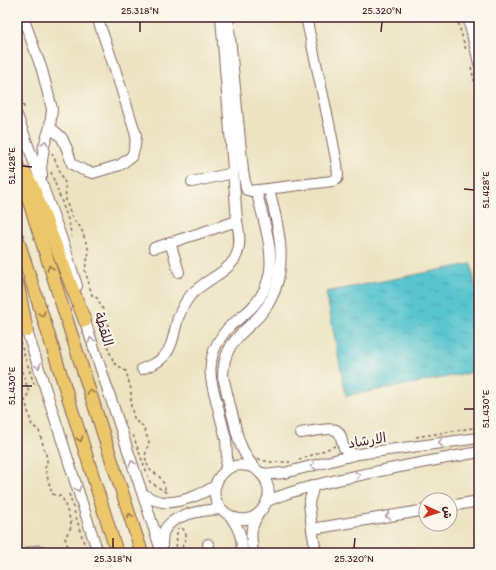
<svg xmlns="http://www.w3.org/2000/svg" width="496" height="570" viewBox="0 0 496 570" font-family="Itim,'Playpen Sans Arabic',sans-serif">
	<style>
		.water { fill: url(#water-ripples); stroke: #51727c }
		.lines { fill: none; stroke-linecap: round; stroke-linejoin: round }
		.minor-casing { stroke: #826460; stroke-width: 12 }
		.major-casing { stroke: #826460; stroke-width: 14 }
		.path { stroke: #826460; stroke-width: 1.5; stroke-dasharray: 3 3; stroke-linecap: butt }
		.minor { stroke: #fff; stroke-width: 10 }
		.major { stroke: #ecc669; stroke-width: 12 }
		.oneway { stroke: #ae9aa0 }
		.oneway2 { stroke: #9b724a }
		.ticks { fill: none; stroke: #4a1f2b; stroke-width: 1.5 }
		.labels { text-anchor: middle; stroke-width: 4; stroke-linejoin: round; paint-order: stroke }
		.street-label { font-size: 14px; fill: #4a1f2b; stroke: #fbf7ec }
		.neatline { fill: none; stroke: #4a1f2b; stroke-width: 1.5 }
		.ticks-label { font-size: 10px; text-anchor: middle; fill: #4a1f2b }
	</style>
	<defs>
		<pattern id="water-ripples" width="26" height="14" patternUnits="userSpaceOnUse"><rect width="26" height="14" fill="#58c5ce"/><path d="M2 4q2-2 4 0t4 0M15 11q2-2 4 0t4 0" fill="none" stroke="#4b9fa7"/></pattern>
	</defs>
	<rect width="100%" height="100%" fill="#fbf7ec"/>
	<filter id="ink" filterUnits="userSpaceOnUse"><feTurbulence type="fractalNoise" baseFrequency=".025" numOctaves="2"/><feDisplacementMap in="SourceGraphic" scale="8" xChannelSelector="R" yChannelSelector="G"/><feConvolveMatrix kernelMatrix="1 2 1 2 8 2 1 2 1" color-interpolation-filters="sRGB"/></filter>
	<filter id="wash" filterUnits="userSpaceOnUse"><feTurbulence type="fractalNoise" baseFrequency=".012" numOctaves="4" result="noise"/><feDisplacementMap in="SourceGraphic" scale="16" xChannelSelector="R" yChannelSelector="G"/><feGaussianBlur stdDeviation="0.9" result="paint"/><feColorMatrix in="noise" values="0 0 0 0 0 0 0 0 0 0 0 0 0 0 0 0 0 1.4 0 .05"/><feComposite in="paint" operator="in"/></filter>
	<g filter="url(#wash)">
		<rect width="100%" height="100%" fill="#ebe3c1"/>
		<polygon class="water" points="471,264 479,305 479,371 346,396 326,292"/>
	</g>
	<g filter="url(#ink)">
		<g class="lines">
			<g class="minor-casing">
				<g id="minor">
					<polyline points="23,17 42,70 52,109 50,127 44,146 41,168 42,175"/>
					<polyline points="228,17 243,171 246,188 247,190 251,191 332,181 337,179 338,176 337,164 330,128 306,17"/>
					<polyline points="468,17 479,63"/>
					<polyline points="17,115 65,248 77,286"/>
					<polyline points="50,127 62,138 67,149 72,164 83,170 93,173 120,165 132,156 135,146 136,135 114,66 97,17"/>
					<polyline points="192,182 233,173"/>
					<polyline points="170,242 179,272"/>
					<polyline points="154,248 237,221"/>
					<polyline points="83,314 85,321 162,553"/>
					<polyline points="25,325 98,553"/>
					<path d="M142,369C148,366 156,364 161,359C173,350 174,331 178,318C181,310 185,302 190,296C203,280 230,273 237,254C241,244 239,232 237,221L221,17"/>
					<path d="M301,433C309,432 329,427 336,430C342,433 341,442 344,448C347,451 351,453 354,455"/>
					<path d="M255,468C244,464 233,463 224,472C193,501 246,541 265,505C269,498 270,491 267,484C265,475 260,474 255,468C250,463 246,456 243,450C238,441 236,431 234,421C230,407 227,392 223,377C223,333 255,331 271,299C289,265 278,224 269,189"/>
					<path d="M225,471L227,459L226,439L212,384C207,361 214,343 230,326C238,319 248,313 255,304C263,295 268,283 270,271C273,247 262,214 256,190"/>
					<polyline points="261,473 272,474 284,473 358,454 479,438"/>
					<path d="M143,494C149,498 155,501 163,502C178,504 204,494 216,485"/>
					<path d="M267,501C299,488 331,481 365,474C403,466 441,459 479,452"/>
					<polyline points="450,506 479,501"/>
					<path d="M231,517C240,531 242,536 242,553"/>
					<polyline points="312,529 309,503 314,485"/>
					<polyline points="208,544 211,553"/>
					<path d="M162,547C162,541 162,536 164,531C172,514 204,510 221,509"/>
					<path d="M28,553C34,551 40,549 46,553"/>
					<path d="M253,553C251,534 249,530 259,513"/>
					<polyline points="316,553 312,529 426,510"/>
				</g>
			</g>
			<g class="major-casing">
				<g id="major">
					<polyline points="17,164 111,458 142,553"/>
					<polyline points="26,174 33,187 85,321"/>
					<polyline points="17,237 42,314 117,553"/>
					<polyline points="17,283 20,295 27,331"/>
				</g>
			</g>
			<g class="path">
				<polyline points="457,17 460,29 466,50"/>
				<polyline points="471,67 479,100"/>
				<polyline points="17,88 25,110"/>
				<polyline points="52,153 65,183 66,201 72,218 81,228 89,251 88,257 86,264 85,270 92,295 97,298 102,307 108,325 109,329 105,336 107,345 114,363 126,371 131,389 131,406 134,418 138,423 143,426 149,442 145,456 147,464 150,470 159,476 164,484 166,493"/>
				<polyline points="51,172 69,222 72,239"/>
				<polyline points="18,336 35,387"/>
				<polyline points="17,361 19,362 29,392 25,400 32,426 36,428 39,431 47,458 47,463 45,468 52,494 60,496 63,499 71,522 71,527 65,538 70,553"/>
				<polyline points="133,435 150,482 167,493"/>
				<polyline points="416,437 479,427"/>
				<polyline points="352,444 362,444"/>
				<polyline points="258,459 270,462 290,462"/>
				<polyline points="299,460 335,446"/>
				<polyline points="69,494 87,553"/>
				<polyline points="176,553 177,532 178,528"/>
				<path d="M180,553C183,541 192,537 180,526"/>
			</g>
			<use href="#minor" class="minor"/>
			<use href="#major" class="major"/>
		</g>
		<defs><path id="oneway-chevron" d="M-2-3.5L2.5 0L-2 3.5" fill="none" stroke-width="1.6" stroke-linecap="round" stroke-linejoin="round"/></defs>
		<g class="oneway">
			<use href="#oneway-chevron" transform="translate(45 143) rotate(-76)"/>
			<use href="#oneway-chevron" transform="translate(91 340) rotate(-109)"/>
			<use href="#oneway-chevron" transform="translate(38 366) rotate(72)"/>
			<use href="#oneway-chevron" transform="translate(440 443) rotate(172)"/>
			<use href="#oneway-chevron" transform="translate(132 463) rotate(-109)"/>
			<use href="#oneway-chevron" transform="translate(313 466) rotate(167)"/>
			<use href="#oneway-chevron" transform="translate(358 475) rotate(-12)"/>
			<use href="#oneway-chevron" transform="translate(78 489) rotate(72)"/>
			<use href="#oneway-chevron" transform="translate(388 516) rotate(170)"/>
		</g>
		<g class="oneway2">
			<use href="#oneway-chevron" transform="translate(50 268) rotate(-108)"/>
			<use href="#oneway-chevron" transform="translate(42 314) rotate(72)"/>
			<use href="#oneway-chevron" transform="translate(90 392) rotate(-108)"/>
			<use href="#oneway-chevron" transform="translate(80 439) rotate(73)"/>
			<use href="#oneway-chevron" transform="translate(130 516) rotate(-108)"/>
		</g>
	</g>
	<path class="ticks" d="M140,32V22M381,32L382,22M22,166L32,167M464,189L474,190M22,386H32M464,409H474M113,548V538M354,548L355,538"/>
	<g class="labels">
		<g class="street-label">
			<text transform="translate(104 329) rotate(73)" y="5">اللقطة</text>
			<text transform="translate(367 440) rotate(-9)" y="5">الارشاد</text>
		</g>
	</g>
	<rect width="496" height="570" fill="none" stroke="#fbf7ec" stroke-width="44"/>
	<g transform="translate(438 512) rotate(93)"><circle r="19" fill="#fbf7ec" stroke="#b4a19f"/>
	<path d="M0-3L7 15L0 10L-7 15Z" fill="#c8321e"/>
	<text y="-6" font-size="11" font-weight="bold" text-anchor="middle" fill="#4a1f2b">ش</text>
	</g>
	<rect x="22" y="22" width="452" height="526" class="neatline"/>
	<g class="ticks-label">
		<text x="140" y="14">25.318°N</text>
		<text x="382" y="14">25.320°N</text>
		<text transform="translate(11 166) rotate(-90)" y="4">51.428°E</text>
		<text transform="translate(485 190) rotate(-90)" y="4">51.428°E</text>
		<text transform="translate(11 386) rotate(-90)" y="4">51.430°E</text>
		<text transform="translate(485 409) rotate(-90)" y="4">51.430°E</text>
		<text x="113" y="562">25.318°N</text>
		<text x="354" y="562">25.320°N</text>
	</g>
</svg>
